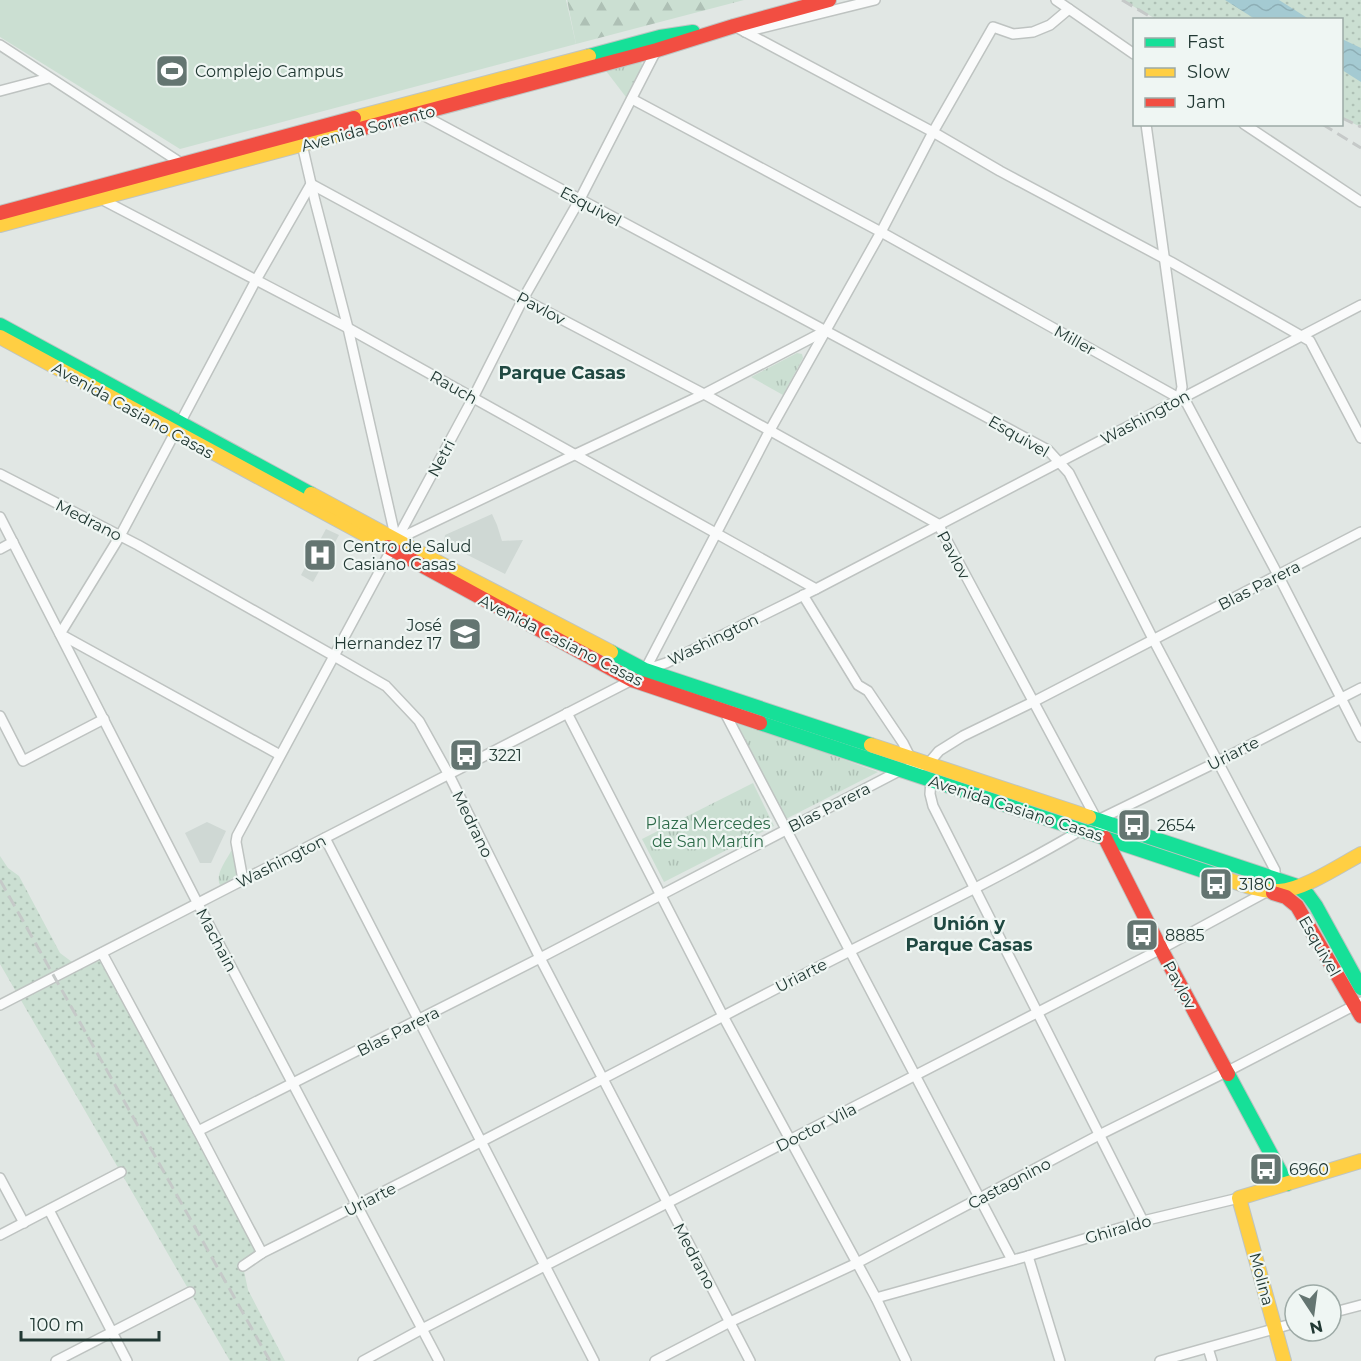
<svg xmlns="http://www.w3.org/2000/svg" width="1361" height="1361" viewBox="0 0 1361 1361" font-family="Montserrat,sans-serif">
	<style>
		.built { fill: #cfd8d4 }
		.grass { fill: url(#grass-dots) }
		.forest { fill: url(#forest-firs) }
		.park { fill: url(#park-tufts) }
		.garden { fill: #cbdfd2 }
		.water { fill: url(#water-waves) }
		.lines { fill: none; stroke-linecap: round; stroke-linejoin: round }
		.street-casing { stroke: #bec3c1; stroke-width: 12 }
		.fast-casing { stroke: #bec4c2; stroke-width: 16 }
		.slow-casing { stroke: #bec4c2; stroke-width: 16 }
		.jam-casing { stroke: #bec4c2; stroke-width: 16 }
		.street { stroke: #fafbfb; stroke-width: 9 }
		.fast { stroke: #16e098; stroke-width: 14 }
		.slow { stroke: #ffcf43; stroke-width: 14 }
		.jam { stroke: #f24e42; stroke-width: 14 }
		.rail { stroke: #c5c9c8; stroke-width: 3; stroke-dasharray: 12 6; stroke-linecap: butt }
		.labels { text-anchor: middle; stroke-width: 4.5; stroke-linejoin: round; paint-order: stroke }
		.poi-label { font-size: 16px; fill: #213833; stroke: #eff6f3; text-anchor: start }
		.street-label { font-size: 16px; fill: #213833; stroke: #eff6f3 }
		.park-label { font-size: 16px; fill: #2e6b4a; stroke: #eff6f3 }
		.neighbourhood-label { font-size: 18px; font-weight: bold; fill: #1f4841; stroke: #eff6f3 }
	</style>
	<defs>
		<pattern id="grass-dots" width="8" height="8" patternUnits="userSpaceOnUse" patternTransform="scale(1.5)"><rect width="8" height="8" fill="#cbdfd2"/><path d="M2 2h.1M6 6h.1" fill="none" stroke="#aec0b5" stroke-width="1.8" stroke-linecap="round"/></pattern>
		<pattern id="forest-firs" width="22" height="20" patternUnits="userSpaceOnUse" patternTransform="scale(1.5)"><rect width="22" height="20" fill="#cbdfd2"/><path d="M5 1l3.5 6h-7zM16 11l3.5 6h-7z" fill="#aec0b5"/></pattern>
		<pattern id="park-tufts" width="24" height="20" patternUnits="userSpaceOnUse" patternTransform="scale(1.5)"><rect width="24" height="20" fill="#cbdfd2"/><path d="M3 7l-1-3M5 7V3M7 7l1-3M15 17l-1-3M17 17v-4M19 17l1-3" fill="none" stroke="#aec0b5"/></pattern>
		<pattern id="water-waves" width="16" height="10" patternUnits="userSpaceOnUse" patternTransform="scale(1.5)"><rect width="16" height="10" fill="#a4cad2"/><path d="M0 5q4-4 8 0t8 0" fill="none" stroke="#8daeb5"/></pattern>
	</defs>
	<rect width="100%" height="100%" fill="#e1e7e4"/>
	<g class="built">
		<polygon points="492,514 497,525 502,541 523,540 505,574 444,543 445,535"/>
		<polygon points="326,529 339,535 313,582 301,575"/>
		<polygon points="207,822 226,831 211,863 200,863 185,833"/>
	</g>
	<g class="grass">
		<polygon points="1122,0 1361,0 1361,127 1342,118 1342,20 1156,19"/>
		<polygon points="0,856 8,868 19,876 60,953 76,965 102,953 262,1253 243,1266 248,1290 285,1361 230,1361 0,964"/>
	</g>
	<polygon class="forest" points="567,0 744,0 576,44"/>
	<g class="park">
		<polygon points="638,59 641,62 644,69 629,101 603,67"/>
		<polygon points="797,353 802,354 803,358 783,395 751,377"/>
		<polygon points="733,719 878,772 784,820"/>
		<polygon points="753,783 774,826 664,882 642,839"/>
		<path d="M231,851L234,852L237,875L225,883L220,885C215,874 226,861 231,851Z"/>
	</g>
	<g class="garden">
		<polygon points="0,0 566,0 576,44 180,149 0,37"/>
		<polygon points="732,808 742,827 710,844 700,824"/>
	</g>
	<g class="water">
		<polygon points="1225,0 1279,0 1309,19 1255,19"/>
		<polygon points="1342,39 1361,48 1361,82 1342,70"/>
	</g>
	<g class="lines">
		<g class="street-casing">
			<g id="street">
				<polyline points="1056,0 1134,54"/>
				<polyline points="734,26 933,132 1000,171 1171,262 1310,341 1361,438"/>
				<polyline points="745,32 875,0"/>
				<polyline points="0,45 184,165"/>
				<polyline points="0,91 49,78"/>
				<polyline points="632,99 881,232 1186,402 1278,575 1361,737"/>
				<polyline points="1146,124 1182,387 1179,399"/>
				<polyline points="1244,124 1361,202"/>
				<polyline points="301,140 315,201 348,328 396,540"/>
				<polyline points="311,184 523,299 704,394 938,524 1097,820 1105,838"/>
				<polyline points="99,198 348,328 816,589"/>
				<polyline points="0,474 138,545 334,656 386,686 419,721 449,775 540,958 750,1361"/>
				<polyline points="0,517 198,904 439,1361"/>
				<polyline points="396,540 574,455 704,394 825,331"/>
				<polyline points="0,549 13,542"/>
				<polyline points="803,595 858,685 868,691 903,743 911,759"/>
				<polyline points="644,670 666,663 816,589 1361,305"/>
				<polyline points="645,670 770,430 881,232 933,132 993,27 1013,34 1033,32 1050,25 1069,9"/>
				<polyline points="724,711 1012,1260"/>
				<polyline points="567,713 723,1016 876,1298 906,1361"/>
				<polyline points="0,716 23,761 104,719"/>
				<polyline points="280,755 60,634 120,536 256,280 311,184"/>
				<polyline points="929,777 931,780 930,794 933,806 1143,1221"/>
				<polyline points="1098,820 1217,762 1361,688"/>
				<polyline points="325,838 594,1361"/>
				<polyline points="243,880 236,842 237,836 473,398 523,299 580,199 658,47"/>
				<polyline points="102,953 198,1131 262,1253"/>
				<polyline points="0,1005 634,679"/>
				<polyline points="198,1131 540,958 901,770 928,764 939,751 963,736 1033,702 1361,532"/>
				<polyline points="0,1178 24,1223"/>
				<polyline points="49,1210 127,1361"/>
				<polyline points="0,1235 121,1172"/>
				<polyline points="1028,1256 1060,1361"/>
				<path d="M243,1266L262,1253C441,1164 617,1071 795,979C891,929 990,884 1083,829"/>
				<polyline points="876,1298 1028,1256 1143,1221 1239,1198"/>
				<polyline points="1331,1313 1361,1305"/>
				<polyline points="1208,1348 1212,1361"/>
				<polyline points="56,1361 190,1292"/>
				<polyline points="363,1361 422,1329 1161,949 1268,891 1275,879 1275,870 1153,639 1069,473 1048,450 419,113"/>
				<polyline points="655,1361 730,1322 857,1263 1099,1135 1226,1072 1361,1002"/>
				<polyline points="1160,1361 1295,1323"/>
			</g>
		</g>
		<g class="fast-casing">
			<g id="fast">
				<polyline points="589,56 660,37 693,32"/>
				<polyline points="0,325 311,494"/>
				<polyline points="611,652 645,670 871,745"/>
				<polyline points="760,723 1219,876"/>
				<polyline points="1089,817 1297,886 1308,895 1316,906 1361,988"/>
				<polyline points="1228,1074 1287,1184"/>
			</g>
		</g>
		<g class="slow-casing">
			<g id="slow">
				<polyline points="354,118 589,56"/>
				<polyline points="0,225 345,133"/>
				<polyline points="0,337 388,547"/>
				<polyline points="311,494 422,554 611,652"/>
				<polyline points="871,745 1089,817"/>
				<path d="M1219,876C1238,883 1259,892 1279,891C1303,890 1339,866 1361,854"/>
				<polyline points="1284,1361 1239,1198 1361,1161"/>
			</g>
		</g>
		<g class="jam-casing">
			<g id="jam">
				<polyline points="345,133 657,50 734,26 829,0"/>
				<polyline points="0,213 354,118"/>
				<polyline points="388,547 632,680 760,723"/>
				<polyline points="1105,838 1161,949 1228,1074"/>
				<polyline points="1273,893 1286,897 1297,906 1361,1016"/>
			</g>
		</g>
		<use href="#street" class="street"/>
		<use href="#fast" class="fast"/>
		<use href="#slow" class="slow"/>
		<use href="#jam" class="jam"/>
		<g class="rail">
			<polyline points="1122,0 1156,20"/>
			<polyline points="1342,118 1361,127"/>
			<polyline points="1322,124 1361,148"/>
			<polyline points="0,880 270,1361"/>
		</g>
	</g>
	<defs>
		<g id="stadium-square" transform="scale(1.725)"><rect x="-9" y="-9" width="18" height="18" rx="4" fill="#647571" stroke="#eff6f3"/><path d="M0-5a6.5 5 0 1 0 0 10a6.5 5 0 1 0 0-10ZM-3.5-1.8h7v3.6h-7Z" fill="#fff"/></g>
		<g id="hospital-square" transform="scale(1.725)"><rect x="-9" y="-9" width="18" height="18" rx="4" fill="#647571" stroke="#eff6f3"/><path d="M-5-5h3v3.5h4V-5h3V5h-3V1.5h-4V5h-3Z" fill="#fff"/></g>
		<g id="school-square" transform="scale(1.725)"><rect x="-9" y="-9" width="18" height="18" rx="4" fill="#647571" stroke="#eff6f3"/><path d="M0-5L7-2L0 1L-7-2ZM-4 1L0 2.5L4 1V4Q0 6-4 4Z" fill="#fff"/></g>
		<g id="bus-square" transform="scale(1.725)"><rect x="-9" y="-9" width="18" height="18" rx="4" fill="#647571" stroke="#eff6f3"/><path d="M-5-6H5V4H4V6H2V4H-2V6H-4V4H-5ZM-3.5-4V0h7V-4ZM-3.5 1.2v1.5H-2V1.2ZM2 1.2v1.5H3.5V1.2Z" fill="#fff"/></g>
	</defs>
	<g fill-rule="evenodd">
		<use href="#stadium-square" x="172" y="71"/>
		<use href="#hospital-square" x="320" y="555"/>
		<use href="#school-square" x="465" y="634"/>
		<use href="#bus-square" x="466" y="755"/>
		<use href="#bus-square" x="1134" y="825"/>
		<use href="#bus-square" x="1216" y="884"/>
		<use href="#bus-square" x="1142" y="935"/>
		<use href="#bus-square" x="1266" y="1169"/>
	</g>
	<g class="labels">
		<g class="poi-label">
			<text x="195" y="77">Complejo Campus</text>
			<text x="343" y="552">Centro de Salud<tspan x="343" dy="18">Casiano Casas</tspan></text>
			<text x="442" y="631" text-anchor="end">José<tspan x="442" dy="18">Hernandez 17</tspan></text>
			<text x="489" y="761">3221</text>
			<text x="1157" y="831">2654</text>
			<text x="1239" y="890">3180</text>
			<text x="1165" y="941">8885</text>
			<text x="1289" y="1175">6960</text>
		</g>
		<g class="street-label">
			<text transform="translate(368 128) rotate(-15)" y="6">Avenida Sorrento</text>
			<text transform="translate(591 206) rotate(28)" y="6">Esquivel</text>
			<text transform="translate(541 308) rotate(28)" y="6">Pavlov</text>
			<text transform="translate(1075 340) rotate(29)" y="6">Miller</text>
			<text transform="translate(454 387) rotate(29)" y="6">Rauch</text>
			<text transform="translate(133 410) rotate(29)" y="6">Avenida Casiano Casas</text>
			<text transform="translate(1145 417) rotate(-28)" y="6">Washington</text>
			<text transform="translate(1019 436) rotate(30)" y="6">Esquivel</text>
			<text transform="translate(441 458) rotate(-62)" y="6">Netri</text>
			<text transform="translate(89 520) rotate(27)" y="6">Medrano</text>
			<text transform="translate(954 555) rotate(62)" y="6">Pavlov</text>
			<text transform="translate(1259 585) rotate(-27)" y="6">Blas Parera</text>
			<text transform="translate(713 639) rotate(-26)" y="6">Washington</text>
			<text transform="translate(561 640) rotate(27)" y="6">Avenida Casiano Casas</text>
			<text transform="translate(1233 753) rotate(-27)" y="6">Uriarte</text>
			<text transform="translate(829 807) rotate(-27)" y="6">Blas Parera</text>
			<text transform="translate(1016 808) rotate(18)" y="6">Avenida Casiano Casas</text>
			<text transform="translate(473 824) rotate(64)" y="6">Medrano</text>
			<text transform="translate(281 861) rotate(-27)" y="6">Washington</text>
			<text transform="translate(217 940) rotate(62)" y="6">Machain</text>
			<text transform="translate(1320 946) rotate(60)" y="6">Esquivel</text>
			<text transform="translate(801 975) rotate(-27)" y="6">Uriarte</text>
			<text transform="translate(1180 985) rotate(62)" y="6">Pavlov</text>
			<text transform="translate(398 1031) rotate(-27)" y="6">Blas Parera</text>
			<text transform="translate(816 1127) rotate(-27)" y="6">Doctor Vila</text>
			<text transform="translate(1009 1183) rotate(-28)" y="6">Castagnino</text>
			<text transform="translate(370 1199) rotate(-27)" y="6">Uriarte</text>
			<text transform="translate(1118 1229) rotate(-16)" y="6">Ghiraldo</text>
			<text transform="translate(695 1256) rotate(62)" y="6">Medrano</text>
			<text transform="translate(1262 1279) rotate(75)" y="6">Molina</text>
		</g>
		<g class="park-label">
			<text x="708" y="829">Plaza Mercedes<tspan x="708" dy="18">de San Martín</tspan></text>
		</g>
		<g class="neighbourhood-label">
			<text x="562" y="379">Parque Casas</text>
			<text x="969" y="930">Unión y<tspan x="969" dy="21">Parque Casas</tspan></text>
		</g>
	</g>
	<rect x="1133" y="18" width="210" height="108" fill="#eff6f3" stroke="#9daaa6" stroke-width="1.5"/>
	<rect x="1145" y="38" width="30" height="9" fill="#16e098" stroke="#9daaa6" stroke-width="1.5"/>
	<text x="1187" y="48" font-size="18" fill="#213833">Fast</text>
	<rect x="1145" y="68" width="30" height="9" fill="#ffcf43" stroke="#9daaa6" stroke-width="1.5"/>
	<text x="1187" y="78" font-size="18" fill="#213833">Slow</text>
	<rect x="1145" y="98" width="30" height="9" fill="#f24e42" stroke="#9daaa6" stroke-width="1.5"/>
	<text x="1187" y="108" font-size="18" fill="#213833">Jam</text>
	<g transform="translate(1313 1313) rotate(167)"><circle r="28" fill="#eff6f3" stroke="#9daaa6" stroke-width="1.5"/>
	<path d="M0-4.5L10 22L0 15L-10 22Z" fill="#647571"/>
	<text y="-9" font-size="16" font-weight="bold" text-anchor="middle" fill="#213833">N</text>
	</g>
	<path d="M21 1331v9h138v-9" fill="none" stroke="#213833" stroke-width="3"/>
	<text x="30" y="1331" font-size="18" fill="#213833" stroke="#eff6f3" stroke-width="4.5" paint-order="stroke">100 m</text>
</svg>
